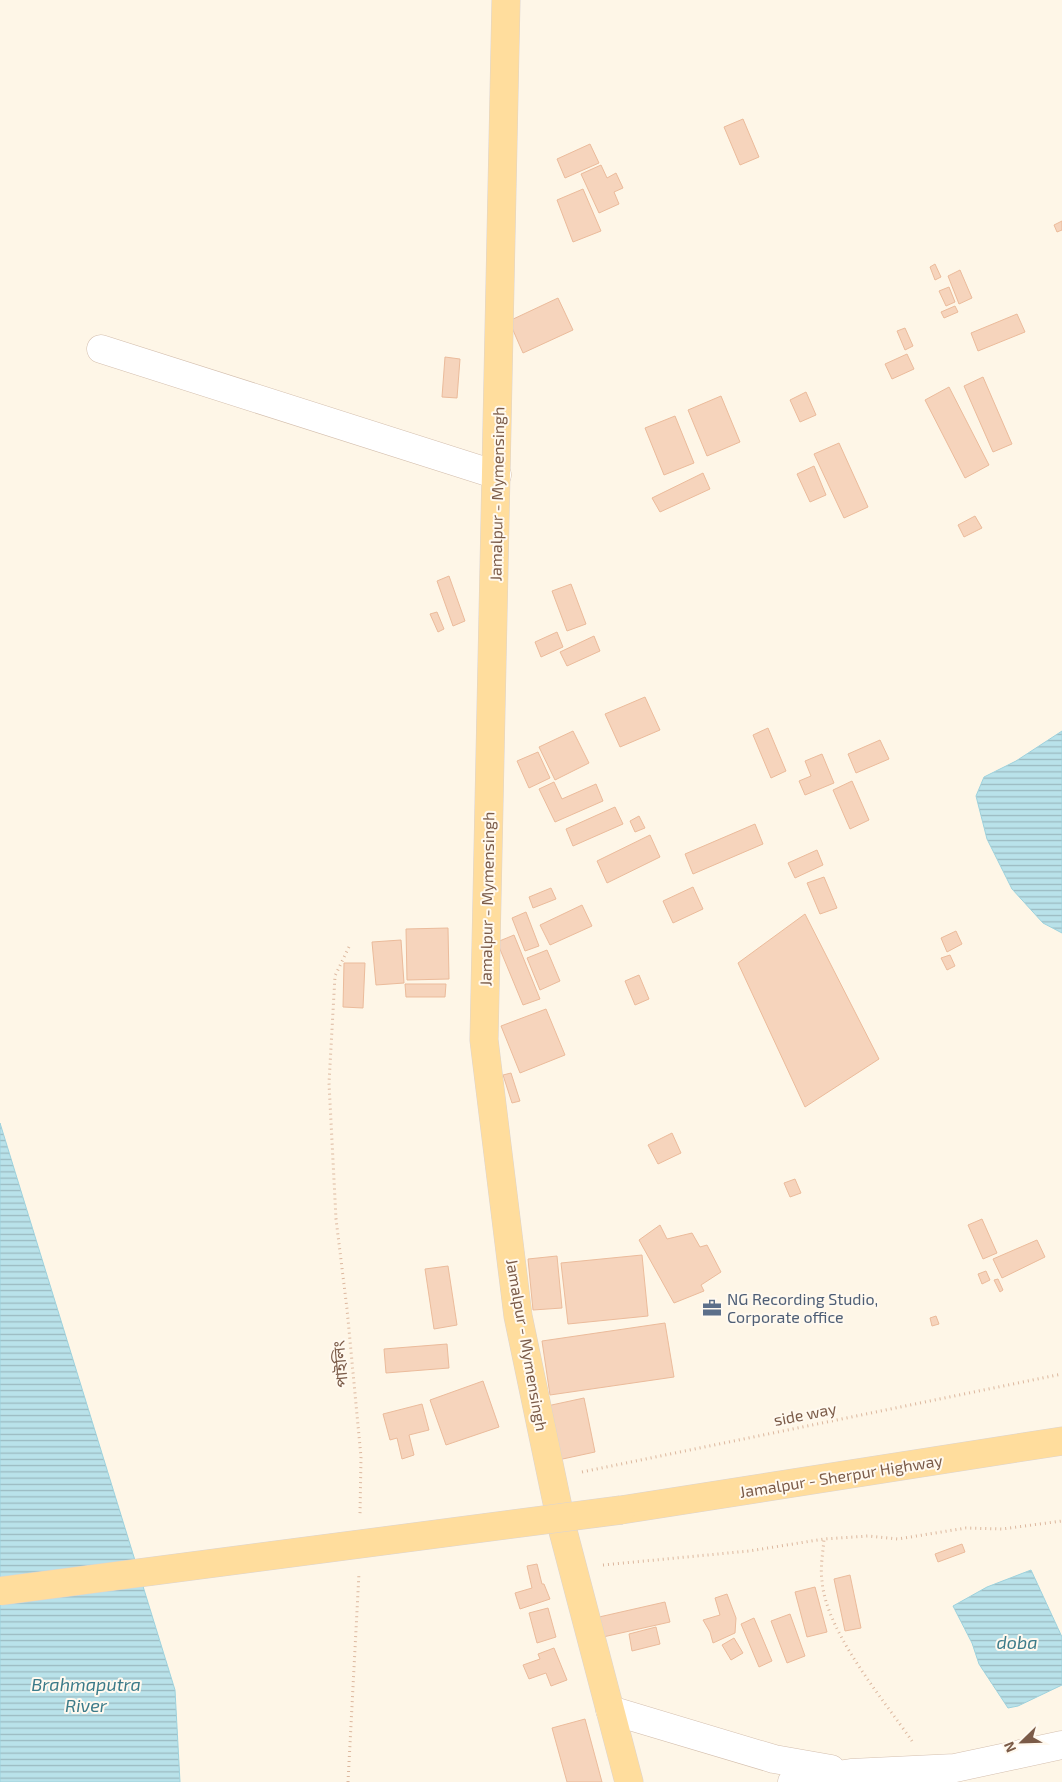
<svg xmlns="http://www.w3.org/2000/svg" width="1062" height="1782" viewBox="0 0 1062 1782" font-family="'Exo 2','Noto Sans Bengali',sans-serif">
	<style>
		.water { fill: url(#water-rules); stroke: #9ed2dd }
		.building { fill: #f6d4bc; stroke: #ebbb9b }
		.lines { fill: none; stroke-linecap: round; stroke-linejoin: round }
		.minor-casing { stroke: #d4bfae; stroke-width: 29 }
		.tertiary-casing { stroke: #d4bfae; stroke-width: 29 }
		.primary-casing { stroke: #ddd4cf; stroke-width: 29 }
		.path { stroke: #dcb79e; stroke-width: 3; stroke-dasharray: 1 4; stroke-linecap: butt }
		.minor { stroke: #fff; stroke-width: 28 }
		.tertiary { stroke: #fff; stroke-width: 28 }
		.primary { stroke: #ffdd9d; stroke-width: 28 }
		.primary-bridge-casing { stroke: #ddd4cf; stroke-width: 29; stroke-linecap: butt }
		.primary-bridge { stroke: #ffdd9d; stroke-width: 28 }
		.labels { text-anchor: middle; stroke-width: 4; stroke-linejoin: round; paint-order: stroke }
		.street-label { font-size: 16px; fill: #7b5b48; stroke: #fff9ef }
		.service-label { font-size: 16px; fill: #4e5e75; stroke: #fff9ef; text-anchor: start }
		.water-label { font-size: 18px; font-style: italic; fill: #3c7b89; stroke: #fff9ef }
	</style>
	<defs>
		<pattern id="water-rules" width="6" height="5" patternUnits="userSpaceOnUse" patternTransform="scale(1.25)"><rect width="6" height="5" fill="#b9e2ea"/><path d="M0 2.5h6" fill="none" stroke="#9bbac0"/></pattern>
	</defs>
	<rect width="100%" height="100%" fill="#fef6e7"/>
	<g class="water">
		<polygon points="1062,731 1062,933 1043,923 1012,889 987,839 976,796 984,777 1016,761"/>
		<polygon points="0,1123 175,1690 180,1782 0,1782"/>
		<polygon points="1031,1570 1062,1637 1062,1685 1018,1706 1008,1708 979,1664 972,1643 953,1606 987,1587"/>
	</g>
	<g class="building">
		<polygon points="743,119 759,157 740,165 724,127"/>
		<polygon points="590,144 599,163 565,178 557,159"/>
		<polygon points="601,165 607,178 616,173 623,188 614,192 619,204 599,213 581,174"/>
		<polygon points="583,189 601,231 573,242 557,200"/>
		<polygon points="1062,221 1062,230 1057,232 1054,225"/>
		<polygon points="935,264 941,277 935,280 930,267"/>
		<polygon points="960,270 972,298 959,304 948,276"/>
		<polygon points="949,287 955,302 946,306 939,291"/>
		<polygon points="558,298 573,330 523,353 509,321"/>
		<polygon points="955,306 958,312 944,318 941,312"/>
		<polygon points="1017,314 1025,332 978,351 971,333"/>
		<polygon points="905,328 913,346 905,350 897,331"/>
		<polygon points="907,354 914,369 892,379 885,364"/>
		<polygon points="445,357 460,359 457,398 442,397"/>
		<polygon points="983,377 1012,444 993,452 964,386"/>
		<polygon points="949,387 989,465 965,478 925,400"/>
		<polygon points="806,392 816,415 800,422 790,400"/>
		<polygon points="721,396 740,442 707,456 688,410"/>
		<polygon points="675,416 694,463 664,475 645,428"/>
		<polygon points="839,443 868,507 844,518 814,454"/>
		<polygon points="814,466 826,495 810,502 797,474"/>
		<polygon points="703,473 710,489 660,512 652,498"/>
		<polygon points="975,516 982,528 964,537 958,525"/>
		<polygon points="449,576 465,621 453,626 437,581"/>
		<polygon points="571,584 586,624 567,631 552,591"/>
		<polygon points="437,612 444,629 438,632 430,614"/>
		<polygon points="557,632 563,647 541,657 535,642"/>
		<polygon points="594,636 600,651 567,666 560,652"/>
		<polygon points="645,697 660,730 620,747 605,714"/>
		<polygon points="768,728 786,771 771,778 753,735"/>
		<polygon points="573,731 589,763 555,780 539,747"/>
		<polygon points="880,740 889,759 856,773 848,754"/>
		<polygon points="538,752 550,778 529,788 517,761"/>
		<polygon points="822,754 834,783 805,795 799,781 811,776 805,761"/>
		<polygon points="852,781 869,820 850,829 833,790"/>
		<polygon points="554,782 562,799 596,784 603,801 555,822 539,789"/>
		<polygon points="615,807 623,824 573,846 566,829"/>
		<polygon points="639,816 645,828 635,832 630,821"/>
		<polygon points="755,824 763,844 693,874 685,854"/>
		<polygon points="650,835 660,857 607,883 597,861"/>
		<polygon points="817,850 823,865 795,878 788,863"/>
		<polygon points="824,877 837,908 820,914 807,883"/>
		<polygon points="693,887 703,909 673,923 663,901"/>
		<polygon points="551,888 556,899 533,908 529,897"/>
		<polygon points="582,905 592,926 550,945 540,925"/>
		<polygon points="526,912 539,946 525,951 512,918"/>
		<polygon points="805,914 879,1059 805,1107 738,963"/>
		<polygon points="448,928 449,979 407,980 406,929"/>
		<polygon points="956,931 962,944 947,952 941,938"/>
		<polygon points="514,935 540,999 523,1005 497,942"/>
		<polygon points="401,940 404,983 376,985 372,942"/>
		<polygon points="547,950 560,981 540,990 527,958"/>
		<polygon points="950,955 955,966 947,970 941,958"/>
		<polygon points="344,963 365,963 363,1008 343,1007"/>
		<polygon points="639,975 649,999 635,1005 625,981"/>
		<polygon points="405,984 446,984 445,997 406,997"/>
		<polygon points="546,1009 565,1055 520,1073 501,1026"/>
		<polygon points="511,1073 520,1101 512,1103 503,1075"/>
		<polygon points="672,1133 681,1153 658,1164 648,1145"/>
		<polygon points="795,1179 801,1193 790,1197 784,1183"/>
		<polygon points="982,1219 997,1253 983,1259 968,1225"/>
		<polygon points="660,1225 667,1239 692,1233 700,1247 707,1245 721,1272 701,1285 704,1291 674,1303 639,1240"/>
		<polygon points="1037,1240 1045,1257 1002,1278 993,1259"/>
		<polygon points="642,1255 648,1316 568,1324 561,1263"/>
		<polygon points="557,1256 562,1308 533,1310 528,1259"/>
		<polygon points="448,1266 457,1325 434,1329 425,1269"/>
		<polygon points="986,1271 990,1280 982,1284 978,1274"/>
		<polygon points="998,1279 1003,1290 1000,1292 994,1280"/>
		<polygon points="936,1316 939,1324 932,1326 930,1318"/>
		<polygon points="665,1323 674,1377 550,1395 542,1341"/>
		<polygon points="447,1344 449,1368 386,1373 384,1349"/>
		<polygon points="483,1381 499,1427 446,1445 430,1400"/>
		<polygon points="584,1398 595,1452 558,1460 547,1406"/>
		<polygon points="422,1404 429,1430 409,1435 414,1455 402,1459 397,1438 390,1440 383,1414"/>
		<polygon points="962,1544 965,1552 938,1562 935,1554"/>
		<polygon points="537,1564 542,1584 544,1584 550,1599 520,1609 515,1593 532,1588 527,1566"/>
		<polygon points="850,1575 861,1628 845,1631 834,1579"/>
		<polygon points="815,1587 827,1632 807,1637 795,1592"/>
		<polygon points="727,1594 736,1618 735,1633 713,1643 710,1632 703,1620 720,1615 715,1598"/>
		<polygon points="665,1602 670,1622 603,1637 599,1617"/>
		<polygon points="548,1608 556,1637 537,1643 529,1613"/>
		<polygon points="790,1614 805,1656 787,1663 771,1621"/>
		<polygon points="754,1618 772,1661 759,1667 741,1624"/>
		<polygon points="656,1627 660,1644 632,1651 629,1634"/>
		<polygon points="734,1638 743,1653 731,1660 722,1645"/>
		<polygon points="554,1648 567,1680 551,1686 546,1673 529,1679 523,1665 540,1659 538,1654"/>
		<polygon points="585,1719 602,1782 567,1782 552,1728"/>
	</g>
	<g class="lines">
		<g class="minor-casing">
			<polyline id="minor" points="101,349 497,475"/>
		</g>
		<g class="tertiary-casing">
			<g id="tertiary">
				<polyline points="610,1710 774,1759 831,1769"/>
				<polyline points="792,1782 851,1773 955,1768 1062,1745"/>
			</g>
		</g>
		<g class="primary-casing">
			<g id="primary">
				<polyline points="506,0 484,1040 518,1316 563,1531 629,1782"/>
				<polyline points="621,1510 1062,1441"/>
			</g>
		</g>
		<g class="path">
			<polyline points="349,947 335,976 329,1083 336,1219 347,1309 361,1457 360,1514"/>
			<polyline points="582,1472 1062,1374"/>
			<polyline points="603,1565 749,1551 824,1539"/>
			<path d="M912,1741C883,1699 826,1632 822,1581C820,1568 823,1553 824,1539L868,1536L898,1539L966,1528L1002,1529L1062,1521"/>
			<polyline points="348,1782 359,1573"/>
		</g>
		<use href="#minor" class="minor"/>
		<use href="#tertiary" class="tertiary"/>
		<use href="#primary" class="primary"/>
		<g class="primary-bridge-casing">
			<polyline id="primary-bridge" points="0,1591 621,1510"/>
		</g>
		<use href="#primary-bridge" class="primary-bridge"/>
	</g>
	<defs>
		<g id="office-bare" transform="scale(1.5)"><path d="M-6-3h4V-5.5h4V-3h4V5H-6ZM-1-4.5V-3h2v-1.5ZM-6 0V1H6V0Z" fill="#5c6f8a" stroke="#fff9ef" stroke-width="2.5" paint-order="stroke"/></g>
	</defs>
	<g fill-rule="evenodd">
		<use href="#office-bare" x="712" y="1308"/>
	</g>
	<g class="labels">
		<g class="street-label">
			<text transform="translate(497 494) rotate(-89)" y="6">Jamalpur - Mymensingh</text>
			<text transform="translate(487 899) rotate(-89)" y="6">Jamalpur - Mymensingh</text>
			<text transform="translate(527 1345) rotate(80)" y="6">Jamalpur - Mymensingh</text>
			<text transform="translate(340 1364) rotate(-95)" y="6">পাইলিং</text>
			<text transform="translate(805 1414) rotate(-11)" y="6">side way</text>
			<text transform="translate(841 1476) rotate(-9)" y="6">Jamalpur - Sherpur Highway</text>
		</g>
		<g class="service-label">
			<text x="727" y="1305">NG Recording Studio,<tspan x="727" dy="18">Corporate office</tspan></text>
		</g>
		<g class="water-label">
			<text x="1017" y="1649">doba</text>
			<text x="86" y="1691">Brahmaputra<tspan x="86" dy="21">River</tspan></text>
		</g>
	</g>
	<g transform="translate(1022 1742) rotate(247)" stroke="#fff9ef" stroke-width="4" paint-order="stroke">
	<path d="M0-4L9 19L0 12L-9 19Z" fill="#7b5b48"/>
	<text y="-8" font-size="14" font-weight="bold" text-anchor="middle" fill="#7b5b48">N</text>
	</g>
</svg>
